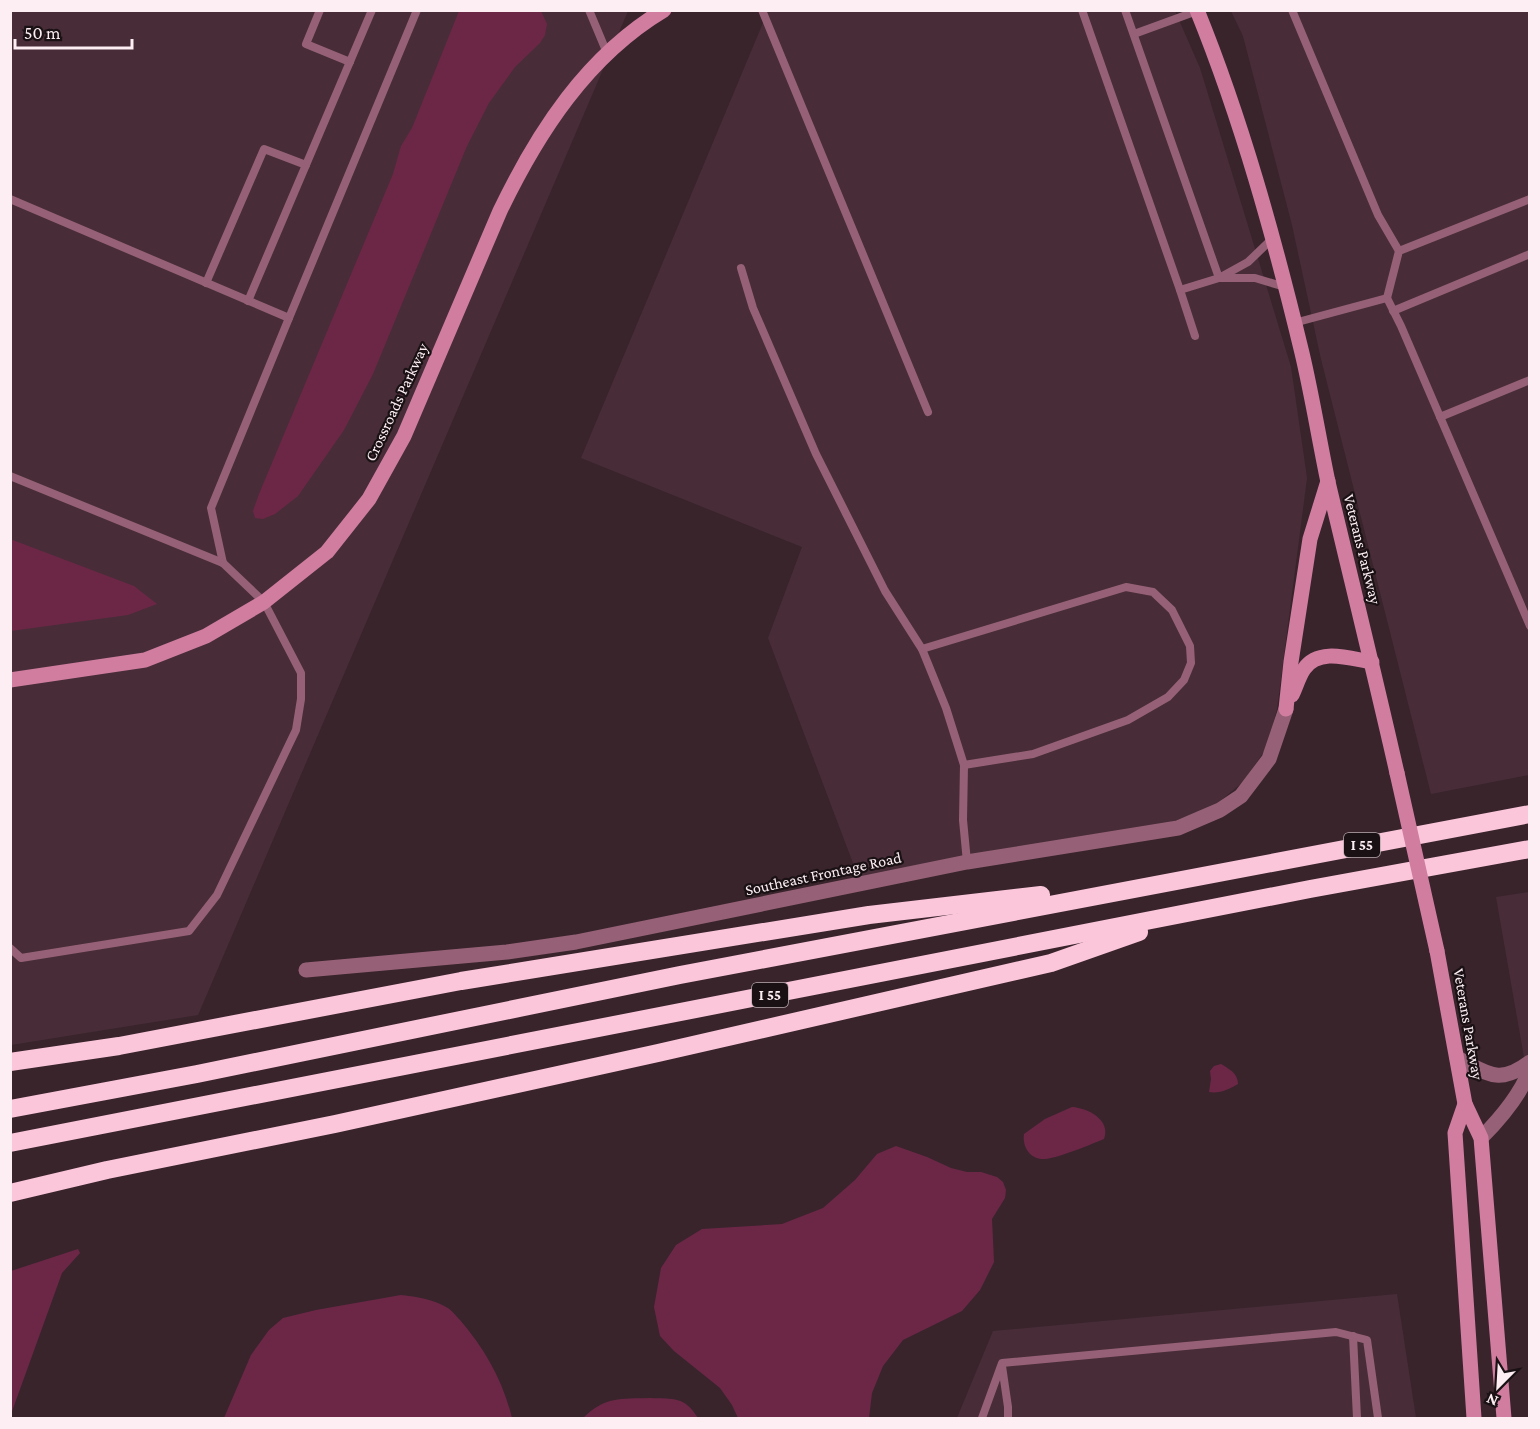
<svg xmlns="http://www.w3.org/2000/svg" width="1540" height="1429" viewBox="0 0 1540 1429" font-family="'Crimson Pro',serif">
	<style>
		.built { fill: #482d38 }
		.water { fill: #6c2747 }
		.lines { fill: none; stroke-linecap: round; stroke-linejoin: round }
		.lane { stroke: #966176; stroke-width: 8 }
		.street { stroke: #966176; stroke-width: 15 }
		.secondary { stroke: #d17da0; stroke-width: 15 }
		.highway { stroke: #fbc6da; stroke-width: 18 }
		.secondary-bridge { stroke: #d17da0; stroke-width: 15 }
		.labels { text-anchor: middle; stroke-width: 4.5; stroke-linejoin: round; paint-order: stroke }
		.shield { fill: #1a1114; stroke: #b8acb0; stroke-width: 1.5 }
		.shield-label { font-size: 15px; font-weight: bold; fill: #fceef3 }
		.street-label { font-size: 16px; fill: #fceef3; stroke: #1a1114 }
	</style>
	<rect width="100%" height="100%" fill="#39242c"/>
	<g class="built">
		<polygon points="11,11 628,11 198,1015 11,1045"/>
		<polygon points="768,11 1175,11 1200,68 1291,367 1307,478 1277,709 1267,747 1244,781 1213,807 1163,825 859,879 768,638 802,547 581,458"/>
		<polygon points="1231,11 1529,11 1529,775 1431,794 1321,359 1292,225 1243,36"/>
		<polygon points="1529,892 1529,1086 1496,897"/>
		<polygon points="1397,1294 1416,1418 957,1418 993,1331"/>
	</g>
	<g class="water">
		<polygon points="459,11 541,11 547,24 545,35 540,43 515,67 489,103 467,146 373,374 344,430 298,496 275,514 263,519 255,518 253,511 259,494 393,174 401,146 412,128"/>
		<polygon points="10,539 134,586 157,604 128,615 11,631"/>
		<path d="M1221,1064C1229,1069 1238,1073 1238,1084C1230,1089 1219,1094 1209,1092L1211,1079L1210,1071L1214,1066Z"/>
		<path d="M1072,1107C1088,1108 1111,1120 1104,1139C1092,1144 1058,1158 1045,1159C1031,1160 1022,1148 1024,1134L1045,1119Z"/>
		<polygon points="896,1146 927,1157 951,1168 967,1172 981,1172 997,1177 1003,1182 1006,1190 1005,1198 992,1219 994,1262 980,1290 962,1311 903,1340 883,1366 872,1393 869,1418 738,1418 732,1405 720,1388 674,1351 660,1336 654,1307 661,1268 676,1245 702,1229 782,1224 823,1208 855,1180 877,1154"/>
		<polygon points="78,1249 80,1253 62,1273 11,1414 11,1271"/>
		<path d="M401,1295C417,1297 432,1299 446,1307C452,1310 456,1316 460,1320C485,1349 503,1381 512,1418H224L251,1355L269,1330L283,1318L316,1310Z"/>
		<path d="M650,1398C674,1399 684,1396 698,1418H583C606,1396 620,1399 650,1398Z"/>
	</g>
	<g class="lines">
		<g class="lane">
			<polyline points="320,10 306,44 350,62"/>
			<polyline points="589,10 607,53"/>
			<polyline points="762,10 928,412"/>
			<polyline points="1082,10 1180,290"/>
			<polyline points="1125,10 1219,278"/>
			<polyline points="1292,10 1378,215 1399,251"/>
			<polyline points="1134,34 1197,11"/>
			<polyline points="10,199 289,318 211,508 223,563"/>
			<polyline points="741,268 753,308 816,454 885,591 922,649 946,708 964,765 963,820 967,862"/>
			<polyline points="1220,278 1255,278 1285,287"/>
			<polyline points="206,283 264,149 306,165"/>
			<polyline points="1387,298 1399,251 1530,199"/>
			<polyline points="248,301 372,10"/>
			<polyline points="1393,311 1530,254"/>
			<polyline points="289,318 417,10"/>
			<polyline points="1294,323 1387,298 1401,326 1530,626"/>
			<polyline points="1195,336 1180,290 1219,278 1248,262 1272,239"/>
			<polyline points="1440,417 1530,380"/>
			<polyline points="10,476 223,563 264,602 301,673 301,699 296,730 217,895 189,931 21,958 10,948"/>
			<polyline points="922,649 1126,587 1153,592 1172,610 1190,646 1191,663 1184,680 1168,697 1128,720 1033,754 964,765"/>
			<polyline points="1353,1336 1357,1418"/>
			<polyline points="1002,1366 1008,1407 1008,1418"/>
			<polyline points="982,1418 1002,1363 1336,1332 1367,1340 1378,1418"/>
		</g>
		<g class="street">
			<polyline points="306,970 507,952 576,942 967,862 1178,828 1220,810 1241,796 1269,759 1286,709"/>
			<path d="M1457,1058C1488,1073 1498,1086 1530,1062"/>
			<path d="M1481,1138C1500,1119 1520,1095 1530,1070"/>
		</g>
		<g class="secondary">
			<path d="M1197,10C1242,121 1274,237 1302,353C1312,395 1319,439 1328,482C1351,579 1375,676 1397,773"/>
			<path d="M10,680L145,660L206,636L264,602L327,552L369,499L404,436L500,211C538,132 587,56 664,10"/>
			<path d="M1292,695C1296,687 1299,676 1304,669C1319,647 1351,659 1372,662"/>
			<polyline points="1286,709 1291,662 1310,539 1328,481"/>
			<polyline points="1437,951 1465,1104 1481,1138 1504,1418"/>
			<polyline points="1465,1104 1455,1133 1474,1418"/>
		</g>
		<g class="highway">
			<polyline points="10,1062 119,1046 461,981 869,915 1041,895"/>
			<polyline points="10,1109 197,1074 680,975 1530,814"/>
			<polyline points="10,1143 1310,889 1530,849"/>
			<polyline points="10,1193 107,1170 335,1124 658,1053 1051,963 1139,932"/>
		</g>
		<polyline class="secondary-bridge" points="1397,773 1437,951"/>
	</g>
	<g class="labels">
		<g class="shield">
			<rect x="1344" y="833" width="36" height="24" rx="4.5"/>
			<rect x="752" y="983" width="36" height="24" rx="4.5"/>
		</g>
		<g class="shield-label">
			<text x="1362" y="850">I 55</text>
			<text x="770" y="1000">I 55</text>
		</g>
		<g class="street-label">
			<text transform="translate(396 402) rotate(-65)" y="6">Crossroads Parkway</text>
			<text transform="translate(1363 549) rotate(76)" y="6">Veterans Parkway</text>
			<text transform="translate(823 873) rotate(-12)" y="6">Southeast Frontage Road</text>
			<text transform="translate(1469 1024) rotate(80)" y="6">Veterans Parkway</text>
		</g>
	</g>
	<rect width="1540" height="1429" fill="none" stroke="#fceef3" stroke-width="24"/>
	<g transform="translate(1498 1387) rotate(204)" stroke="#1a1114" stroke-width="4.5" paint-order="stroke">
	<path d="M0-4.5L10 22L0 15L-10 22Z" fill="#fceef3"/>
	<text y="-9" font-size="16" font-weight="bold" text-anchor="middle" fill="#fceef3">N</text>
	</g>
	<path d="M15 39v9h117v-9" fill="none" stroke="#fceef3" stroke-width="3"/>
	<text x="24" y="39" font-size="18" fill="#fceef3" stroke="#1a1114" stroke-width="4.5" paint-order="stroke">50 m</text>
</svg>
